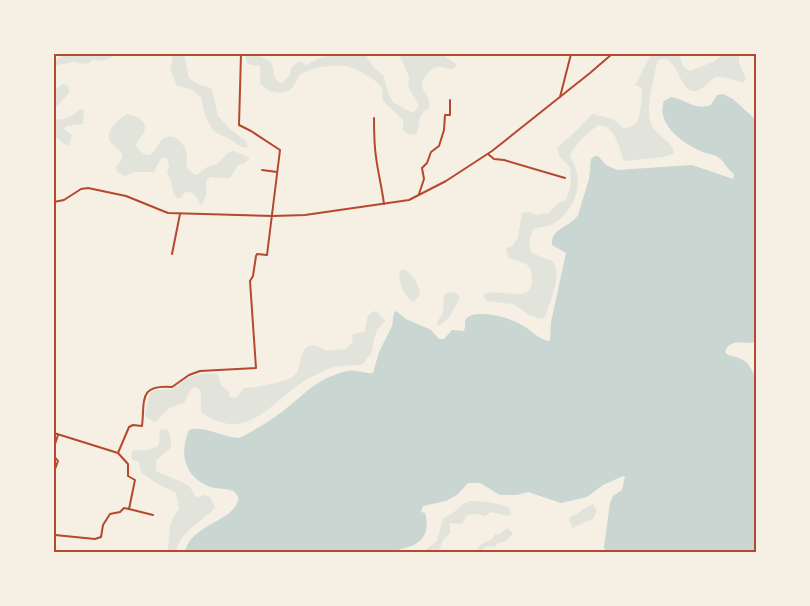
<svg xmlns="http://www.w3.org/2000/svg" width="810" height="606" viewBox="0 0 810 606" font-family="'PT Serif',serif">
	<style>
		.green { fill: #e2e4dc }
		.water { fill: #c9d6d2 }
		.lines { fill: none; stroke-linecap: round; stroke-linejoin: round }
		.minor { stroke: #b5482f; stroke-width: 2 }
		.neatline { fill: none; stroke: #b5482f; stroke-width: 2 }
	</style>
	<rect width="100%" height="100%" fill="#f6efe4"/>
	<g class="green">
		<path d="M65,54H116C111,59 100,63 93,59L89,63L84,64L73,62L54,66V62Z"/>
		<path d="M172,54H184L189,78L199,85L206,86L212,90L218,116L231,130L246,141L248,147C241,149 237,144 231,140C226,136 218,135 214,131C208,124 201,107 202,98L191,89L177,86L170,69L172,63Z"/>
		<path d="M245,54H256L271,62C275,70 271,80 282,83L290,75L291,68L299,61L302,62L306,66C322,52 345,54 365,54L375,69L384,76L386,87L393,103C400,105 407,112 414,112L419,106L408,86L409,77L399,54H442L456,64V67L452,69C439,67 439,63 428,73C412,89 433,93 429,108C415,117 422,122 416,134C411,135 407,134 403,130V120L383,101C382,97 383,93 382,89C379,80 353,66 343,66C331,65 312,67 301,74C294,79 297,90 284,92C273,94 266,90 260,83V66L247,64Z"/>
		<path d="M651,54H678L684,67L690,71L715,61L723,54H739V63L746,79L744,82C735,82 726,76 717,77C711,78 707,86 701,89C687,97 682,81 677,71C675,66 671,63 667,59H660L657,62C654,78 645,108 651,124C656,136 674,142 674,153L664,157L624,161C618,147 617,127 599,125C586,133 578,142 570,155C572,162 576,167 577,174C581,193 570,214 553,224C547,227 539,227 533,229C530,236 527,246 532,253L552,261C564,274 549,303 545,317L542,319L531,316L513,304L487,301L483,296C495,284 532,308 532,279C532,260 521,264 508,257L506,248L513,246L518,237L522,213L530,212L536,215L549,213L557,204L566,200L571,185L570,167L560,157L557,148L579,128L592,114L613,119L623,128C643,130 641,102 642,88L635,85Z"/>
		<path d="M64,84L68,86L69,93L56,107V119C65,121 74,115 80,109L84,110L83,124L66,126L64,129L72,135L69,145H66L54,136V89Z"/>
		<path d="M127,114C135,115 149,121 144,132C142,137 137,140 136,146C140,150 144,156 149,155C156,153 157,144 162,140C174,130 186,144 187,156C187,160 186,164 187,168L195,175L198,174L207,167L217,164L229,152L234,151L250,158L243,164L238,165L230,178L210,177L206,181V196L202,204H200C197,197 194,191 185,192L181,198H177C170,191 175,184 167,173L169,166L167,158H161L154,172H134L125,176L117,172L116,167C132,151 113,150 109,139C107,129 120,118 127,114Z"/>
		<path d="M404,269C412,274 420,285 420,294L414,302C405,298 397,281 400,271Z"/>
		<polygon points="450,292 457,293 460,298 448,319 439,326 437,322 443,313 444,295"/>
		<path d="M376,311L385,321L377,330L374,339L372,352L363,364C356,366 348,365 340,366C330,367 320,373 311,377C273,397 250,447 201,412V391L195,387L191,389L184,403L169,408L157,421L154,422L146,417L145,414L150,393L155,390L172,389L189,377L202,374H218L221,385L229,392V397L236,398L244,388C254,388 286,382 294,376C304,368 296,347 314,345L327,351L345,349L353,342L351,335L365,331C367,323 365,313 376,311Z"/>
		<path d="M163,429L168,430C176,453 168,447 156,461V470L158,472L184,483L190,487L195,496L198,497L204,495L210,497L215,507C212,513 208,514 203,518C191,529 179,536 176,552H169L168,547L170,527L173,517L179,509L176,493L156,483L141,472L139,462L132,460L131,456L133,450C142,450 153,452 159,444L160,430Z"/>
		<path d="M469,501C481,501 498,502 509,508L511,514L508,516L491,512L485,516L478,514L467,515L462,524L450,523V533L443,540L438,552H423L437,541L443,518C455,514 457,507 469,501Z"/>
		<path d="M593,504L597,510L594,518L570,529L572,525L569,521L570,517C579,514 584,507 593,504Z"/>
		<polygon points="507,528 512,532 512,535 504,542 498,543 495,547 488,546 483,549 482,552 476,552 481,544 492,539 495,534 499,535"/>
	</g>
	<path class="water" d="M723,94L733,99L756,120V342C745,345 730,337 725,352L728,355C748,360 747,361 756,378V552H606L604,547L610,503L613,496L622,490L625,476H623L603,485L587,497L561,503L528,492L517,495H500L480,483H468L458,494L446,501L423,506L421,512L425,513C428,524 428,536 417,543C410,548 400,548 394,552H185C190,525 234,521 238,500C239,497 236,493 233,491C226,488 217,489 210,487C184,476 179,454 189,430C205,425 223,438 239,438C253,431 267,423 279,414C304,396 314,379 347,371C357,369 364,374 373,373L379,352L392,326L394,313L396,311L406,319L431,330L439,339H444L452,330L464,331L465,327V320C470,314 475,314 483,314C496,314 508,318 520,324C529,328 540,341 550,341L551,322L566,253L552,245C550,228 571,227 578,215L589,179L591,159L595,156H598L606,165L617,170L692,165L733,179L734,174C728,170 724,161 718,157C714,154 708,154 703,152C685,145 655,125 664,101L671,97C686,99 694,111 711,105L717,95Z"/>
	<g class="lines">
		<g class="minor">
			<polyline points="560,97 571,54"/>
			<path d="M374,118C374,131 374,144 376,157C378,173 382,188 384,204"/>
			<polyline points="488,154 494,159 504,160 565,178"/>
			<polyline points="262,170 277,172"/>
			<polyline points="419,194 424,179 422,168 427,163 431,152 439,146 444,130 445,115 450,115 450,100"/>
			<polyline points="54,202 64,200 81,189 88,188 126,196 168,213 273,216 305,215 409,200 446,181 492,151 590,73 612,54"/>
			<polyline points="172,254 180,214"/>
			<path d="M54,433L118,453L129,427L133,425L142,426C145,401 138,384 172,387L189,375L200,371L256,368L250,281L253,276L256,256L257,254L267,255L280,150L251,131L239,125L241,54"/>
			<polyline points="54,447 58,435"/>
			<polyline points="54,456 58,461 54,472"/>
			<polyline points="129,509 153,515"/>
			<polyline points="55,535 95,539 101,537 103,525 110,514 120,512 124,508 129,509 135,480 128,476 128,464 118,453"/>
		</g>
	</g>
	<rect width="810" height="606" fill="none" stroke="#f6efe4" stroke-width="110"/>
	<rect x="55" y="55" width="700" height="496" class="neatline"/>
</svg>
